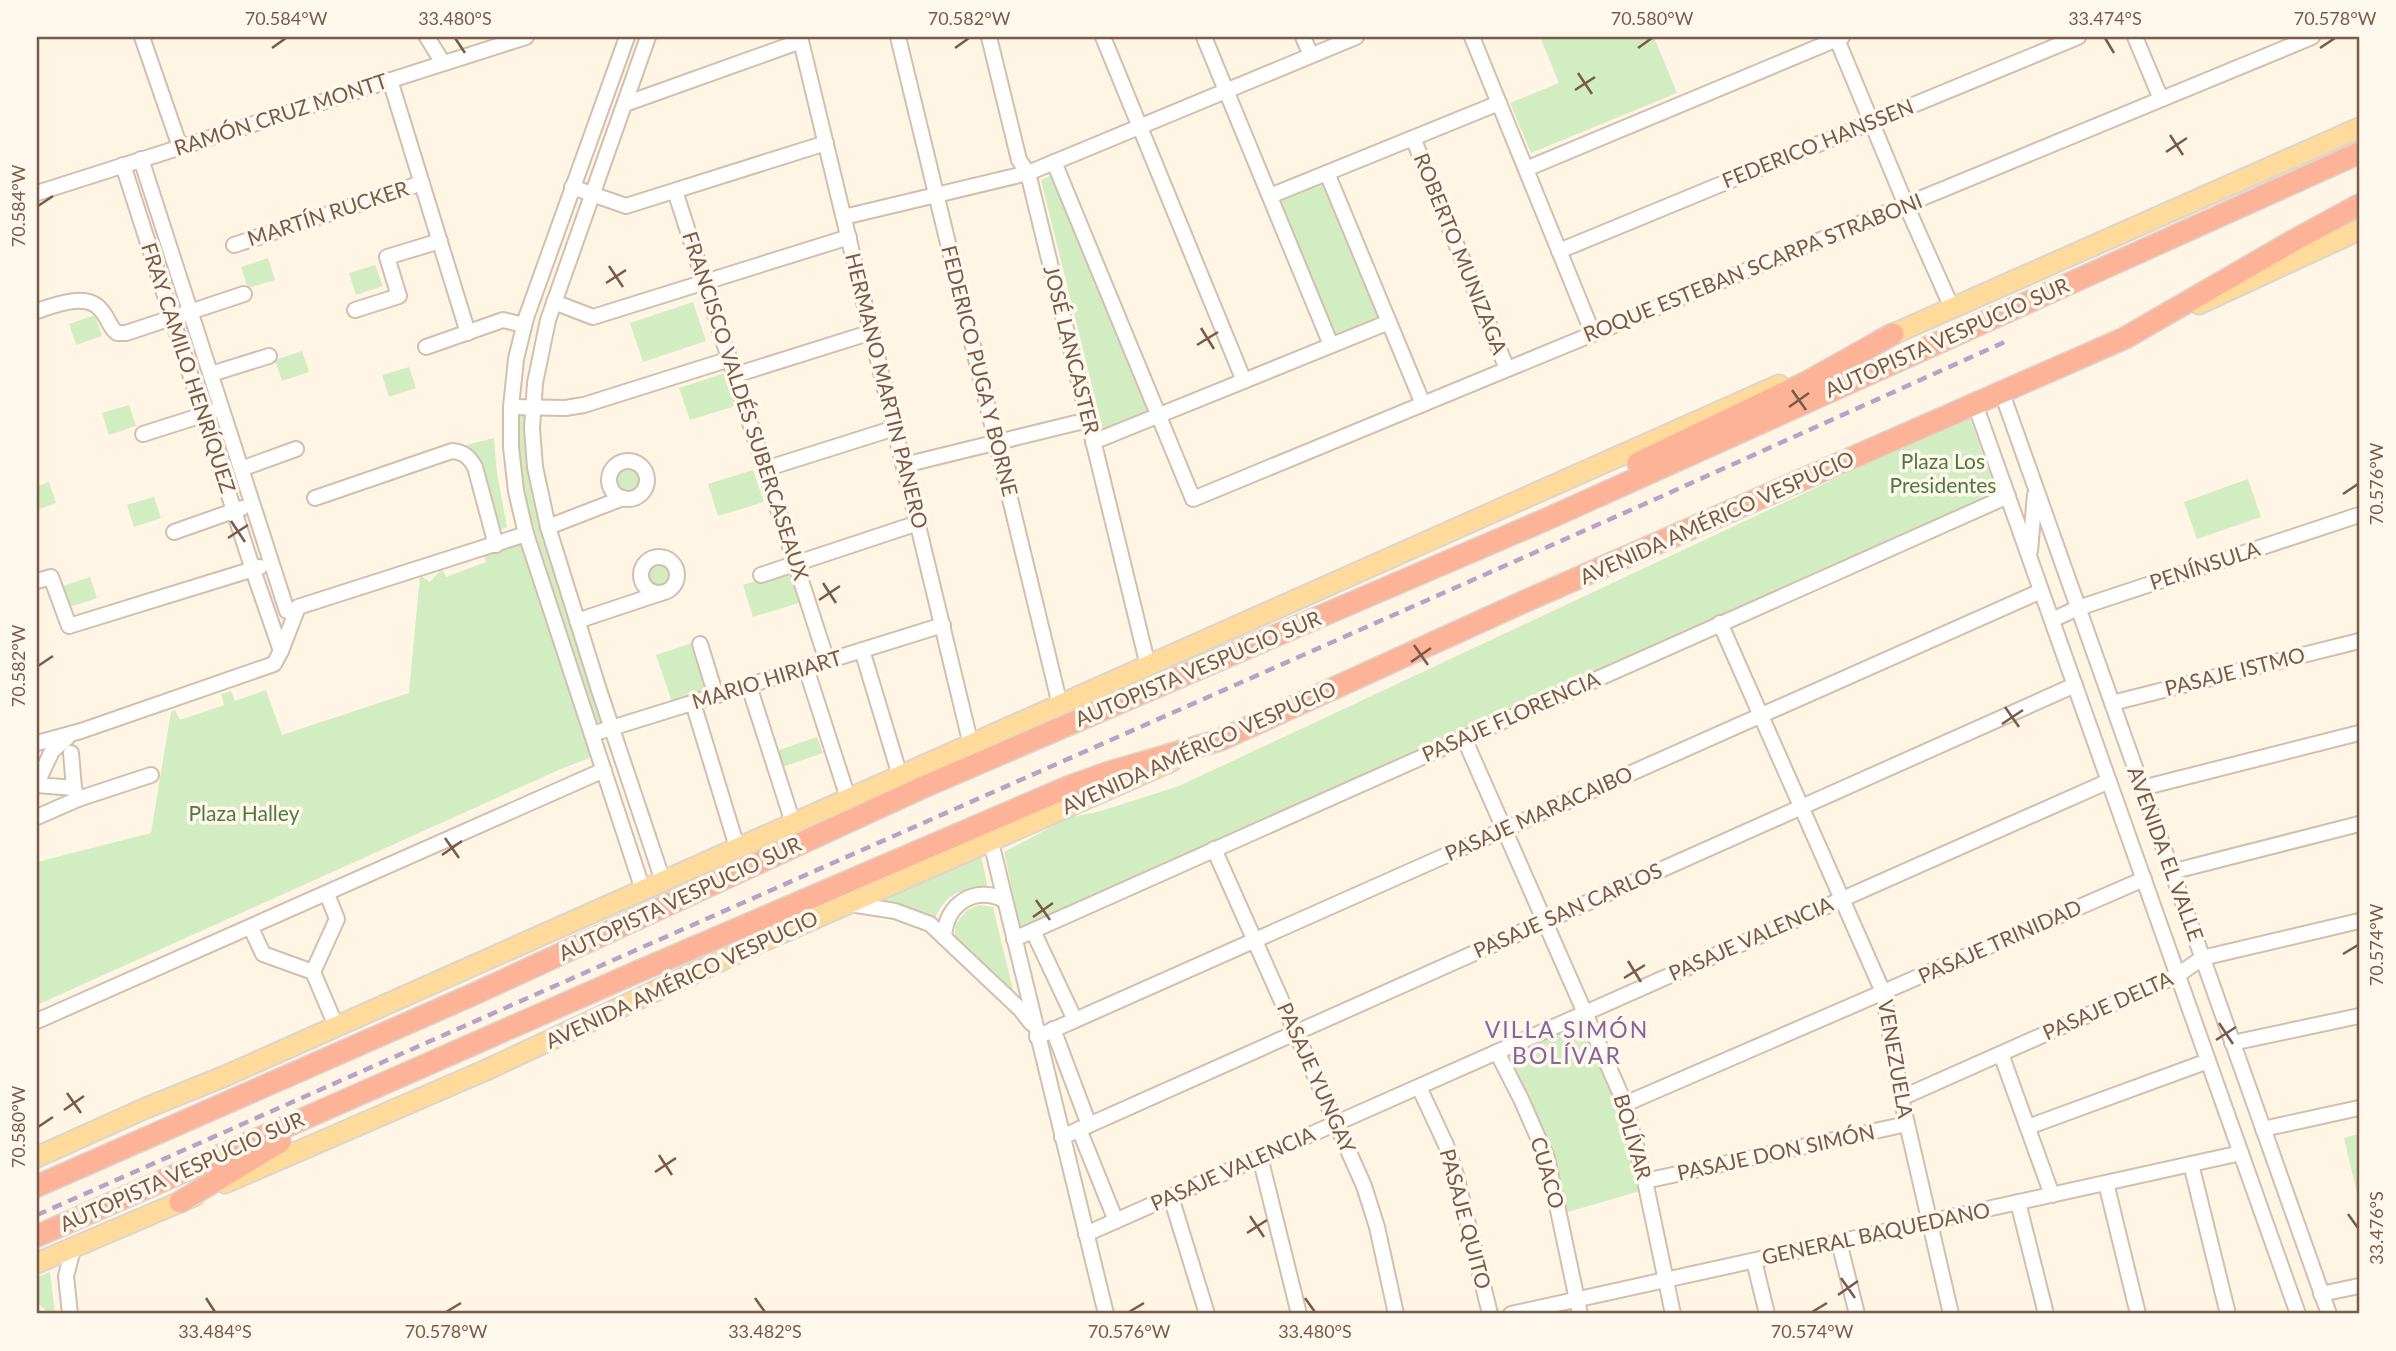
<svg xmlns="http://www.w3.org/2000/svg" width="2396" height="1351" viewBox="0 0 2396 1351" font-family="Lato,sans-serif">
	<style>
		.green { fill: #d3edc2 }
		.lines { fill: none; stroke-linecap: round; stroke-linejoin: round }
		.minor-casing { stroke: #d4bead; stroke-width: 18 }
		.major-casing { stroke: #dcd4cf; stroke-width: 23 }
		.highway-casing { stroke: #dcd4cf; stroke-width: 24 }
		.minor { stroke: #fff; stroke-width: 14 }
		.major { stroke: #ffdb9b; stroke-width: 19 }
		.highway { stroke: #fdb398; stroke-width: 21 }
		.rail { stroke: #b8a2c9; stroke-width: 4.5; stroke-dasharray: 10 7; stroke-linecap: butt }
		.ticks { fill: none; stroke: #7a5a48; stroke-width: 2.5 }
		.labels { text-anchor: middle; stroke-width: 7; stroke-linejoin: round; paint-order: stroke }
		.street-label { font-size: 21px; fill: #7a5a48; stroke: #fff8ed }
		.park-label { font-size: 21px; fill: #4e7a3c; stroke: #fff8ed }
		.neighbourhood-label { font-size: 23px; letter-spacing: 2px; fill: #8a639d; stroke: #fff8ed }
		.neatline { fill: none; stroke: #7a5a48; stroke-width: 2.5 }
		.ticks-label { font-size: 18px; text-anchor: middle; fill: #7a5a48 }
	</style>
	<rect width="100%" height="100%" fill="#fef5e5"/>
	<g class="green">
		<polygon points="1540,37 1654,37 1677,93 1531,153 1510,103 1559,83"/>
		<polygon points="1052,175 1149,412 1103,430 1041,180"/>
		<polygon points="1326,179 1384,320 1334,340 1274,199"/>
		<polygon points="268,258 275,280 248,288 241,267"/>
		<polygon points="375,265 383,286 356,295 349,273"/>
		<polygon points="693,302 706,341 643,362 630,323"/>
		<polygon points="95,315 102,336 76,345 69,324"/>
		<polygon points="302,351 309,372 282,381 275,360"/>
		<polygon points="409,367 416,388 389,397 382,375"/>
		<polygon points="725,373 735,406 690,420 679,388"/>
		<polygon points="129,405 136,426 109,435 102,413"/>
		<polygon points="516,413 524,413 532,497 603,716 601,722 596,722 593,719 524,500"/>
		<polygon points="1969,416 1998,495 1021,930 1004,852 1068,818 1101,811 1179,786"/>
		<polygon points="494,438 497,473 507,527 495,531 466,445"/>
		<circle cx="628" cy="480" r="13"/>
		<polygon points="753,470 764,502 718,516 708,484"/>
		<polygon points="2248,479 2261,517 2197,539 2184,502"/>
		<polygon points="49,482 56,503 37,510 37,486"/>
		<polygon points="154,497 161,518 134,527 127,505"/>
		<polygon points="522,544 592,757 561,769 37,1005 37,862 151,833 171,712 175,710 180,720 224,705 221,694 231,691 235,701 266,690 282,735 409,693 420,575 430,582 442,569 446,577 486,562 483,554 508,545"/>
		<circle cx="659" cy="575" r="13"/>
		<polygon points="788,571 799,603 753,617 743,585"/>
		<polygon points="90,577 97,598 70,607 63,586"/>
		<polygon points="692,643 708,689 672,702 656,655"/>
		<polygon points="817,737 823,753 782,767 776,751"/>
		<path d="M981,855L988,889C958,888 947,893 934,920L874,903Z"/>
		<polygon points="979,905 993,907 1015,998 955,941 955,925 967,910"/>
		<polygon points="1579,1021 1621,1111 1640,1191 1561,1214 1503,1058"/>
		<polygon points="2359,1134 2359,1202 2344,1138"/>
		<polygon points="50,1272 55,1314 49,1314 37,1302 37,1277"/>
	</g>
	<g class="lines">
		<g class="minor-casing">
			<g id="minor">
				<polyline points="142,37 180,147"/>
				<polyline points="427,37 443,63"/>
				<polyline points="627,37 526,318 516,359 511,407 511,447 516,491 526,534 643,890"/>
				<polyline points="648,37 548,320 535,383 532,428 535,467 548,527 599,690 663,881"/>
				<polyline points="800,37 971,745"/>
				<polyline points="898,37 1060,705"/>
				<polyline points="989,37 1019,160 1028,173 1148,666"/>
				<polyline points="1103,37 1244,381"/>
				<polyline points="1204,37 1331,345"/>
				<polyline points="1303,37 1311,55"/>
				<polyline points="1472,37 1593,334"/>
				<polyline points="1836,37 1906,205 1952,308"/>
				<polyline points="2135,37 2161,99"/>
				<polyline points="390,80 468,333"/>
				<polyline points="625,104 801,41"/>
				<polyline points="1413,138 1507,369"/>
				<polyline points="141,159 287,611"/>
				<polyline points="1054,162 1193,499 2312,37"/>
				<polyline points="123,165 253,570 281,651"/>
				<polyline points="1526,169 1842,37"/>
				<polyline points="1327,173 1423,404"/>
				<polyline points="572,187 626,206 826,143"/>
				<polyline points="675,191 827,661"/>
				<polyline points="37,193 526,37"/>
				<polyline points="1270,196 1499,103"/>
				<polyline points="844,217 1028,173 1356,37"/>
				<polyline points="234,245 422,183"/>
				<polyline points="1559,251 2078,37"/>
				<polyline points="554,302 593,317 849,237"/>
				<polyline points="355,310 399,296 387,257 440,241"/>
				<path d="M37,311C55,305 87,292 101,310C108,317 109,327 117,333H126L244,294"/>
				<polyline points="426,347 503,320 524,325"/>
				<polyline points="211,374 269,356"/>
				<polyline points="735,375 872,332"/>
				<polyline points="2002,393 2329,1314"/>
				<polyline points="1975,404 2298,1314"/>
				<polyline points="511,407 565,408 584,405 730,359"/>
				<polyline points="143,434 212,412"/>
				<polyline points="1093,442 1389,322"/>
				<circle cx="628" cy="480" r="19"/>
				<polyline points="904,465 1088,420"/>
				<polyline points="241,469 296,449"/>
				<polyline points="765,469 895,428"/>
				<path d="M315,498L452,451C464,452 469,457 475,467L496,545"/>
				<polyline points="548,527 623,498"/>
				<polyline points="174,532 242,508"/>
				<polyline points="2030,551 2035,495"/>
				<circle cx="659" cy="575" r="18"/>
				<polyline points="761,575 918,523"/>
				<polyline points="37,581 51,577 69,626 260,567"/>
				<polyline points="2052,620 2078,608 2359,515"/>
				<polyline points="577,621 661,593"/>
				<polyline points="1720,623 1883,992 1901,1098 1951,1314"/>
				<polyline points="700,644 716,696"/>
				<polyline points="862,650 900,776"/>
				<polyline points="806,668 848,798"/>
				<polyline points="749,686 793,823"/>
				<polyline points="693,703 737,847"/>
				<polyline points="2112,703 2359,641"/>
				<polyline points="592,734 943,625"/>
				<polyline points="1464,738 1625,1104 1645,1181 1673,1314"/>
				<polyline points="37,743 81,731 274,664 281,651 298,607 526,534"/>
				<polyline points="71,753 74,788"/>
				<polyline points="37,783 52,751 67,738"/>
				<polyline points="37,785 74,788 78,799 151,775"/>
				<polyline points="2142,788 2359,733"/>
				<polyline points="37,817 78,799"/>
				<polyline points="991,842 1106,1314"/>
				<polyline points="1214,849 1364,1186 1377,1227 1396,1314"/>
				<polyline points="2171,872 2359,824"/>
				<polyline points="327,894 337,919 313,972 336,1026"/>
				<polyline points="850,904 895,911 930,924 1021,1010 1031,1023"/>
				<polyline points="251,928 263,954 313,972"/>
				<polyline points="1033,931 1075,1020"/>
				<path d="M944,937C946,904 974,885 1005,900"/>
				<polyline points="1014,939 2008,496"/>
				<polyline points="37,1021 604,770"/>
				<polyline points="1053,1029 1089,1125"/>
				<polyline points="1037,1037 2041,591"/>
				<polyline points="2232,1043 2359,1016"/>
				<polyline points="1497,1052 1521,1099 1547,1158 1580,1314"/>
				<polyline points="2001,1054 2052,1195"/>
				<polyline points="1419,1087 1446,1145 1456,1175 1490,1314"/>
				<polyline points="1901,1098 2178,975 2202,958 2359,921"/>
				<polyline points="1625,1104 2144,879"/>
				<polyline points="2028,1127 2208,1061"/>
				<polyline points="1079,1129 1116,1221"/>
				<polyline points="2263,1129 2359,1108"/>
				<polyline points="1062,1137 2075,685"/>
				<polyline points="1260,1157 1299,1314"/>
				<polyline points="2191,1164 2228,1314"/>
				<polyline points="1645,1181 1907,1124"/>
				<polyline points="2106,1183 2138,1314"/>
				<polyline points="1171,1197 1207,1314"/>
				<polyline points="2018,1202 2046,1314"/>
				<polyline points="1086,1234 2109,781"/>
				<polyline points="1839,1242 1857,1314"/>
				<polyline points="1754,1261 1767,1314"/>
				<polyline points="2321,1294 2359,1286"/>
				<polyline points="70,1314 66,1276 74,1246"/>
				<polyline points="1511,1314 2241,1153"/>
			</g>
		</g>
		<g class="major-casing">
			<g id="major">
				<polyline points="2199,304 2359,230"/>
				<polyline points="1880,340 2359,128"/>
				<polyline points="37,1157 146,1108 225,1076 1779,385"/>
				<polyline points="225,1183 486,1070 750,947 1172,761"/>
				<polyline points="37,1263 194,1196"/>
			</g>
		</g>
		<g class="highway-casing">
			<g id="highway">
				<polyline points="1638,463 1809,381 1893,334"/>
				<polyline points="37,1186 474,994 921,788 1547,519 2359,153"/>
				<polyline points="180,1202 280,1142"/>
				<polyline points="37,1236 637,972 1068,787 1110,772 1220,740 1521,603 2125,338 2293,241 2359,205"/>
			</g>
		</g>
		<use href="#minor" class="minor"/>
		<use href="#major" class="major"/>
		<use href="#highway" class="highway"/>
		<polyline class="rail" points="37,1215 1649,502 2007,341"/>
	</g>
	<path class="ticks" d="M455,38L465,53M2105,38L2114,53M272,48L286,38M955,48L969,38M1638,48L1652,38M2320,48L2335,38M1578,73L1592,94M1575,90L1595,77M2170,135L2183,155M2166,152L2187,138M38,206L53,196M609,266L623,287M606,283L626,270M1201,328L1214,349M1197,345L1218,332M1792,390L1806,410M1789,407L1809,393M2343,494L2358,484M231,521L245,542M228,538L248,525M823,583L836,603M819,600L840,586M1414,645L1428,665M1411,662L1431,648M38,666L53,656M2005,707L2019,727M2002,724L2023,710M445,838L459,858M442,855L462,841M1036,900L1050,920M1033,917L1053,903M2343,954L2358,945M1628,961L1641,982M1624,978L1645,965M2219,1023L2233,1044M2216,1040L2236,1027M67,1093L81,1113M64,1110L84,1096M38,1127L53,1117M659,1155L672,1175M655,1172L676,1158M2348,1214L2358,1228M1250,1216L1264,1237M1247,1233L1267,1220M1841,1278L1855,1298M1838,1295L1858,1281M206,1298L215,1312M755,1298L765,1312M1305,1298L1315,1312M446,1312L461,1303M1129,1312L1144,1303M1812,1312L1827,1303"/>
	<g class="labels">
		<g class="street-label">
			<text transform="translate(281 115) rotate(-18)" y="7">RAMÓN CRUZ MONTT</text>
			<text transform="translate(1818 144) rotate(-22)" y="7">FEDERICO HANSSEN</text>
			<text transform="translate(328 214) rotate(-18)" y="7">MARTÍN RUCKER</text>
			<text transform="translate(1460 254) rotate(68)" y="7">ROBERTO MUNIZAGA</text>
			<text transform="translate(1753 268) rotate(-22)" y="7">ROQUE ESTEBAN SCARPA STRABONI</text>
			<text transform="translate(1947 338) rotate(-24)" y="7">AUTOPISTA VESPUCIO SUR</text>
			<text transform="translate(1071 350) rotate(76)" y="7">JOSÉ LANCASTER</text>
			<text transform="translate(188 368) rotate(72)" y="7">FRAY CAMILO HENRÍQUEZ</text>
			<text transform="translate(979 371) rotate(76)" y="7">FEDERICO PUGA Y BORNE</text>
			<text transform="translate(886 391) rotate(76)" y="7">HERMANO MARTIN PANERO</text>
			<text transform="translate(745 406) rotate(72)" y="7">FRANCISCO VALDÉS SUBERCASEAUX</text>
			<text transform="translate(1717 518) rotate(-24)" y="7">AVENIDA AMÉRICO VESPUCIO</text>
			<text transform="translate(2205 566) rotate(-18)" y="7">PENÍNSULA</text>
			<text transform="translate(1198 669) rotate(-23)" y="7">AUTOPISTA VESPUCIO SUR</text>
			<text transform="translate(2235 672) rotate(-14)" y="7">PASAJE ISTMO</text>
			<text transform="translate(767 680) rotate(-17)" y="7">MARIO HIRIART</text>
			<text transform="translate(1511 717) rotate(-24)" y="7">PASAJE FLORENCIA</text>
			<text transform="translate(1199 748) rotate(-24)" y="7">AVENIDA AMÉRICO VESPUCIO</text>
			<text transform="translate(1539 814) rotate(-24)" y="7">PASAJE MARACAIBO</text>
			<text transform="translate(2165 854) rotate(70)" y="7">AVENIDA EL VALLE</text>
			<text transform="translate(680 899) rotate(-25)" y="7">AUTOPISTA VESPUCIO SUR</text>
			<text transform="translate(1568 911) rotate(-24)" y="7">PASAJE SAN CARLOS</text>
			<text transform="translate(1751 939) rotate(-24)" y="7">PASAJE VALENCIA</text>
			<text transform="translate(2000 942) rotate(-24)" y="7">PASAJE TRINIDAD</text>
			<text transform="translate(682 980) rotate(-25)" y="7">AVENIDA AMÉRICO VESPUCIO</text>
			<text transform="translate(2108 1006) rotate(-24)" y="7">PASAJE DELTA</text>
			<text transform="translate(1895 1059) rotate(80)" y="7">VENEZUELA</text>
			<text transform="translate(1316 1078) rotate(66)" y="7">PASAJE YUNGAY</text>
			<text transform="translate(1632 1137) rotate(74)" y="7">BOLÍVAR</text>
			<text transform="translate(1776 1153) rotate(-12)" y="7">PASAJE DON SIMÓN</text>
			<text transform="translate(1233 1169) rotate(-24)" y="7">PASAJE VALENCIA</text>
			<text transform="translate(182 1172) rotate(-24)" y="7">AUTOPISTA VESPUCIO SUR</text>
			<text transform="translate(1547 1173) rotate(74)" y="7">CUACO</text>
			<text transform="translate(1465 1219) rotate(75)" y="7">PASAJE QUITO</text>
			<text transform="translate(1876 1234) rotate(-12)" y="7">GENERAL BAQUEDANO</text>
		</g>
		<g class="park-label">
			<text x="1943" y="469">Plaza Los<tspan x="1943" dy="24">Presidentes</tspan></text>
			<text x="244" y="821">Plaza Halley</text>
		</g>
		<g class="neighbourhood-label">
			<text x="1567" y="1038">VILLA SIMÓN<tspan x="1567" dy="26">BOLÍVAR</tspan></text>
		</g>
	</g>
	<rect width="2396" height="1351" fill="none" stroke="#fff8ed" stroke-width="77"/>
	<rect x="38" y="38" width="2320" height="1274" class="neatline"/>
	<g class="ticks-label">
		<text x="286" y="25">70.584°W</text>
		<text x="455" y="25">33.480°S</text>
		<text x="969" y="25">70.582°W</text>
		<text x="1652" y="25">70.580°W</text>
		<text x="2105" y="25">33.474°S</text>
		<text x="2335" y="25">70.578°W</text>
		<text transform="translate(19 206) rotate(-90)" y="6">70.584°W</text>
		<text transform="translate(2377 484) rotate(-90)" y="6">70.576°W</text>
		<text transform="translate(19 666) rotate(-90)" y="6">70.582°W</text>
		<text transform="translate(2377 945) rotate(-90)" y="6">70.574°W</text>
		<text transform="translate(19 1127) rotate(-90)" y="6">70.580°W</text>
		<text transform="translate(2377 1228) rotate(-90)" y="6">33.476°S</text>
		<text x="215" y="1338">33.484°S</text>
		<text x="446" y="1338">70.578°W</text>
		<text x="765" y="1338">33.482°S</text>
		<text x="1129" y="1338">70.576°W</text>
		<text x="1315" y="1338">33.480°S</text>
		<text x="1812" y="1338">70.574°W</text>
	</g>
</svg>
